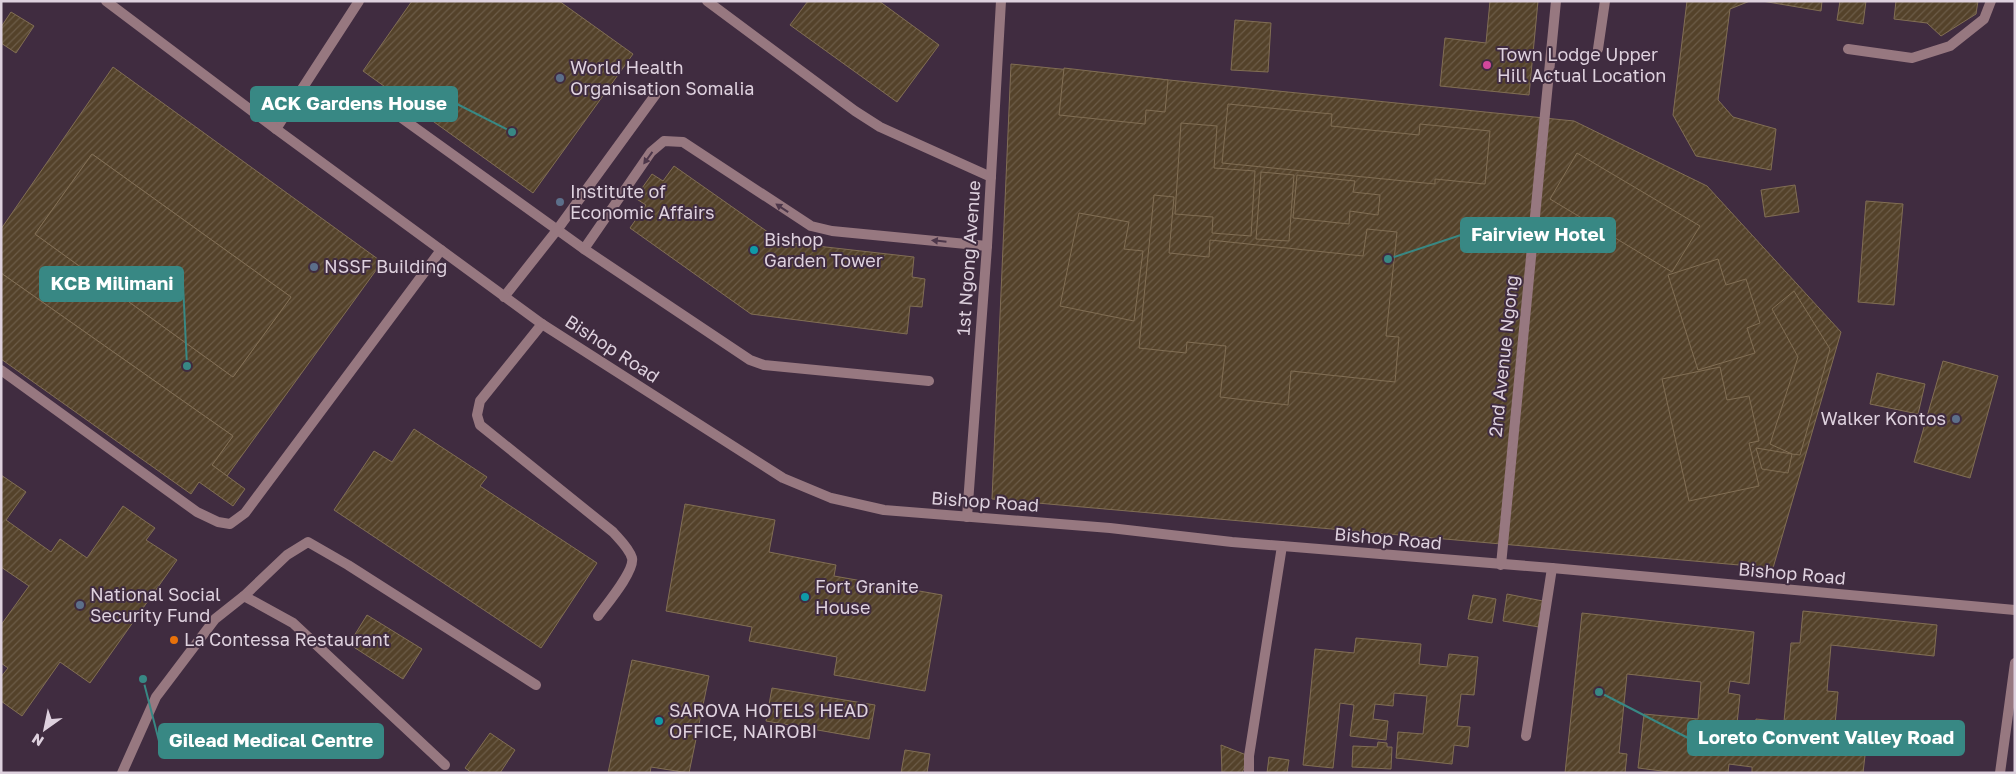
<svg xmlns="http://www.w3.org/2000/svg" width="2016" height="774" viewBox="0 0 2016 774" font-family="'Golos Text',sans-serif">
	<style>
		.building { fill: url(#building-hatch); stroke: #816e54; fill-rule: evenodd }
		.lines { fill: none; stroke-linecap: round; stroke-linejoin: round }
		.lane { stroke: #977880; stroke-width: 10 }
		.street { stroke: #977880; stroke-width: 10 }
		.oneway { fill: #4d374a }
		.hotel-dot { fill: #d1479c; stroke: #402c40; stroke-width: 2 }
		.service-dot { fill: #5c6f8a; stroke: #402c40; stroke-width: 2 }
		.culture-dot { fill: #0f9aa8; stroke: #402c40; stroke-width: 2 }
		.food-dot { fill: #e8710a; stroke: #402c40; stroke-width: 2 }
		.labels { text-anchor: middle; stroke-width: 4; stroke-linejoin: round; paint-order: stroke }
		.poi-label { font-size: 18px; fill: #ded1de; stroke: #402c40; text-anchor: start }
		.street-label { font-size: 18px; fill: #ded1de; stroke: #402c40 }
		.leader { fill: none; stroke: #388884; stroke-width: 2 }
		.callout-dot { fill: #388884; stroke: #402c40; stroke-width: 2 }
		.callout { fill: #388884; stroke: #388884; stroke-width: 2 }
		.callout-label { font-size: 19px; text-anchor: middle; font-weight: bold; fill: #fff }
	</style>
	<defs>
		<pattern id="building-hatch" width="6" height="6" patternUnits="userSpaceOnUse" patternTransform="scale(1.25)"><rect width="6" height="6" fill="#54422a"/><path d="M-1 1l2-2M0 6l6-6M5 7l2-2" fill="none" stroke="#6c5c48"/></pattern>
	</defs>
	<rect width="100%" height="100%" fill="#402c40"/>
	<g class="building">
		<polygon points="412,1 559,1 633,54 533,193 363,71"/>
		<polygon points="808,1 879,1 939,45 897,102 790,25"/>
		<polygon points="1490,1 1538,1 1529,95 1440,86 1445,38 1486,43"/>
		<polygon points="1687,1 1750,1 1730,9 1718,100 1733,117 1776,129 1771,170 1696,156 1673,115"/>
		<polygon points="1762,1 1822,1 1821,11"/>
		<polygon points="1840,1 1866,1 1863,24 1837,20"/>
		<polygon points="1896,1 1978,1 1976,14 1941,36 1927,23 1894,19"/>
		<polygon points="11,12 34,26 16,53 1,43 1,27"/>
		<polygon points="1235,20 1271,23 1268,72 1231,70"/>
		<polygon points="1011,64 1574,121 1707,186 1841,332 1773,568 992,499"/>
		<path d="M113,67L382,262L227,476L212,465L233,436L1,273V229ZM92,154L291,297L233,377L35,234Z"/>
		<polygon points="1064,68 1168,80 1165,112 1146,110 1145,124 1059,115"/>
		<polygon points="1228,104 1332,114 1331,126 1419,135 1420,124 1490,131 1485,184 1435,179 1435,184 1222,163"/>
		<polygon points="1181,123 1217,126 1214,168 1255,171 1251,236 1212,233 1213,217 1175,214"/>
		<polygon points="1577,153 1700,226 1672,272 1550,199"/>
		<polygon points="92,154 291,297 233,377 35,234"/>
		<polygon points="674,166 782,242 914,257 912,277 925,279 922,307 910,306 907,334 751,314 630,228 646,205 635,198 652,174 663,181"/>
		<polygon points="1261,172 1294,175 1289,241 1256,239"/>
		<polygon points="1297,175 1355,181 1353,192 1380,195 1378,215 1350,211 1349,224 1293,218"/>
		<polygon points="1795,185 1799,212 1765,217 1761,190"/>
		<polygon points="1154,195 1174,197 1169,253 1209,257 1210,240 1363,256 1367,229 1397,232 1386,336 1399,337 1395,382 1291,371 1288,405 1220,397 1226,346 1187,342 1186,353 1139,348"/>
		<polygon points="1866,201 1903,204 1894,305 1858,302"/>
		<polygon points="1079,213 1129,222 1124,249 1143,251 1134,321 1060,306"/>
		<polygon points="1718,259 1726,285 1746,279 1760,323 1747,328 1755,353 1698,370 1668,275"/>
		<polygon points="1,273 233,436 212,465 245,489 233,506 199,482 191,494 1,359"/>
		<polygon points="1794,291 1830,349 1800,455 1792,454 1770,444 1798,357 1772,309"/>
		<polygon points="1943,361 1998,376 1970,478 1914,462"/>
		<polygon points="1720,367 1727,400 1749,396 1759,441 1749,443 1759,486 1689,501 1662,379"/>
		<polygon points="1877,373 1925,384 1918,414 1870,404"/>
		<polygon points="414,429 487,477 480,486 597,563 541,648 334,510 374,451 392,462"/>
		<polygon points="1756,448 1792,454 1788,473 1762,469"/>
		<polygon points="1,475 26,492 6,520 51,552 60,539 87,558 123,506 155,528 146,540 177,560 90,683 60,662 22,716 1,701 1,677 8,668 1,663 1,625 29,586 1,567"/>
		<polygon points="685,504 775,520 769,552 836,565 834,576 942,595 925,691 834,675 837,657 749,641 752,627 666,611"/>
		<polygon points="1507,594 1543,601 1539,627 1503,621"/>
		<polygon points="1473,595 1496,599 1492,623 1468,619"/>
		<polygon points="1803,611 1937,625 1934,656 1831,645 1827,691 1838,692 1834,735 1867,738 1863,773 1752,773 1752,767 1729,764 1728,773 1678,773 1638,768 1644,714 1698,719 1701,682 1627,674 1619,753 1627,754 1625,773 1565,773 1582,613 1754,632 1749,684 1730,681 1728,693 1740,695 1736,733 1754,735 1756,719 1784,722 1791,643 1800,643"/>
		<polygon points="367,615 422,649 403,679 349,644"/>
		<polygon points="1356,638 1421,644 1419,664 1447,667 1449,654 1478,657 1474,695 1461,694 1457,726 1470,727 1468,747 1454,745 1452,764 1396,758 1398,732 1423,734 1427,696 1394,693 1393,706 1375,704 1373,719 1388,721 1386,740 1350,736 1354,705 1340,703 1333,768 1303,765 1315,649 1354,653"/>
		<polygon points="632,660 709,676 689,773 651,767 650,773 608,773"/>
		<polygon points="772,688 875,705 869,739 766,721"/>
		<polygon points="490,733 515,750 500,773 472,773 465,768"/>
		<polygon points="1378,742 1387,743 1387,747 1392,747 1391,769 1352,767 1353,746 1377,747"/>
		<polygon points="1221,745 1249,756 1242,773 1222,773"/>
		<polygon points="905,750 930,754 927,773 901,773"/>
		<polygon points="1269,757 1289,760 1287,773 1267,773"/>
	</g>
	<g class="lines">
		<g class="lane">
			<polyline points="1598,49 1605,1"/>
			<polyline points="1848,49 1912,58 1950,46 1984,19 1991,1"/>
			<polyline points="371,96 584,249 750,360 764,365 929,381"/>
			<polyline points="276,129 359,1"/>
			<polyline points="584,249 651,152 664,141 683,142 811,226 832,231 987,246"/>
			<polyline points="504,297 557,230 656,94"/>
			<path d="M542,324L480,401L477,415L480,425L613,532C620,540 629,548 632,558C635,571 606,605 598,616"/>
			<polyline points="1,370 197,512 218,522 230,524 245,513 441,250"/>
			<polyline points="244,596 287,555 308,542 348,565 536,685"/>
			<polyline points="1526,736 1552,568"/>
			<polyline points="122,773 156,697 215,619 244,596 293,623 445,765"/>
			<polyline points="1249,773 1249,756 1282,546"/>
			<polyline points="2000,773 2015,663"/>
		</g>
		<g class="street">
			<polyline points="106,1 276,129 542,324 783,478 831,498 884,510 1110,528 1232,542 1552,568 2015,610"/>
			<polyline points="707,1 855,111 880,127 991,177"/>
			<polyline points="967,517 987,246 1001,1"/>
			<polyline points="1501,565 1556,1"/>
		</g>
	</g>
	<defs><path id="oneway-solid" d="M-6-.8H1V-3.2L6.5 0L1 3.2V.8H-6Z" transform="scale(1.25)"/></defs>
	<g class="oneway">
		<use href="#oneway-solid" transform="translate(648 158) rotate(126)"/>
		<use href="#oneway-solid" transform="translate(782 208) rotate(-146)"/>
		<use href="#oneway-solid" transform="translate(939 241) rotate(-174)"/>
	</g>
	<circle class="hotel-dot" cx="1487" cy="65" r="5"/>
	<g class="service-dot">
		<circle cx="560" cy="78" r="5"/>
		<circle cx="560" cy="202" r="5"/>
		<circle cx="314" cy="267" r="5"/>
		<circle cx="1956" cy="419" r="5"/>
		<circle cx="80" cy="605" r="5"/>
	</g>
	<g class="culture-dot">
		<circle cx="754" cy="250" r="5"/>
		<circle cx="805" cy="597" r="5"/>
		<circle cx="659" cy="721" r="5"/>
	</g>
	<circle class="food-dot" cx="174" cy="640" r="5"/>
	<g class="labels">
		<g class="poi-label">
			<text x="1497" y="61">Town Lodge Upper<tspan x="1497" dy="21">Hill Actual Location</tspan></text>
			<text x="570" y="74">World Health<tspan x="570" dy="21">Organisation Somalia</tspan></text>
			<text x="570" y="198">Institute of<tspan x="570" dy="21">Economic Affairs</tspan></text>
			<text x="764" y="246">Bishop<tspan x="764" dy="21">Garden Tower</tspan></text>
			<text x="324" y="273">NSSF Building</text>
			<text x="1946" y="425" text-anchor="end">Walker Kontos</text>
			<text x="815" y="593">Fort Granite<tspan x="815" dy="21">House</tspan></text>
			<text x="90" y="601">National Social<tspan x="90" dy="21">Security Fund</tspan></text>
			<text x="184" y="646">La Contessa Restaurant</text>
			<text x="669" y="717">SAROVA HOTELS HEAD<tspan x="669" dy="21">OFFICE, NAIROBI</tspan></text>
		</g>
		<g class="street-label">
			<text transform="translate(969 258) rotate(-86)" y="6">1st Ngong Avenue</text>
			<text transform="translate(612 349) rotate(33)" y="6">Bishop Road</text>
			<text transform="translate(1504 356) rotate(-84)" y="6">2nd Avenue Ngong</text>
			<text transform="translate(985 502) rotate(4)" y="6">Bishop Road</text>
			<text transform="translate(1388 539) rotate(5)" y="6">Bishop Road</text>
			<text transform="translate(1792 574) rotate(5)" y="6">Bishop Road</text>
		</g>
	</g>
	<path class="leader" d="M512 132L457 104M1388 259L1461 235M187 366L183 284M1599 692L1688 738M143 679L159 741"/>
	<g class="callout-dot">
		<circle cx="512" cy="132" r="5"/>
		<circle cx="1388" cy="259" r="5"/>
		<circle cx="187" cy="366" r="5"/>
		<circle cx="1599" cy="692" r="5"/>
		<circle cx="143" cy="679" r="5"/>
	</g>
	<g class="callout">
		<rect x="251" y="87" width="206" height="34" rx="5"/>
		<rect x="1461" y="218" width="154" height="34" rx="5"/>
		<rect x="40" y="267" width="143" height="34" rx="5"/>
		<rect x="1688" y="721" width="276" height="34" rx="5"/>
		<rect x="159" y="724" width="224" height="34" rx="5"/>
	</g>
	<g class="callout-label">
		<text x="354" y="110">ACK Gardens House</text>
		<text x="1538" y="241">Fairview Hotel</text>
		<text x="112" y="290">KCB Milimani</text>
		<text x="1826" y="744">Loreto Convent Valley Road</text>
		<text x="271" y="747">Gilead Medical Centre</text>
	</g>
	<rect width="2016" height="774" fill="none" stroke="#ded1de" stroke-width="5"/>
	<g transform="translate(45 729) rotate(213)" stroke="#402c40" stroke-width="4" paint-order="stroke">
	<path d="M0-4L9 19L0 12L-9 19Z" fill="#ded1de"/>
	<text y="-8" font-size="14" font-weight="bold" text-anchor="middle" fill="#ded1de">N</text>
	</g>
</svg>
